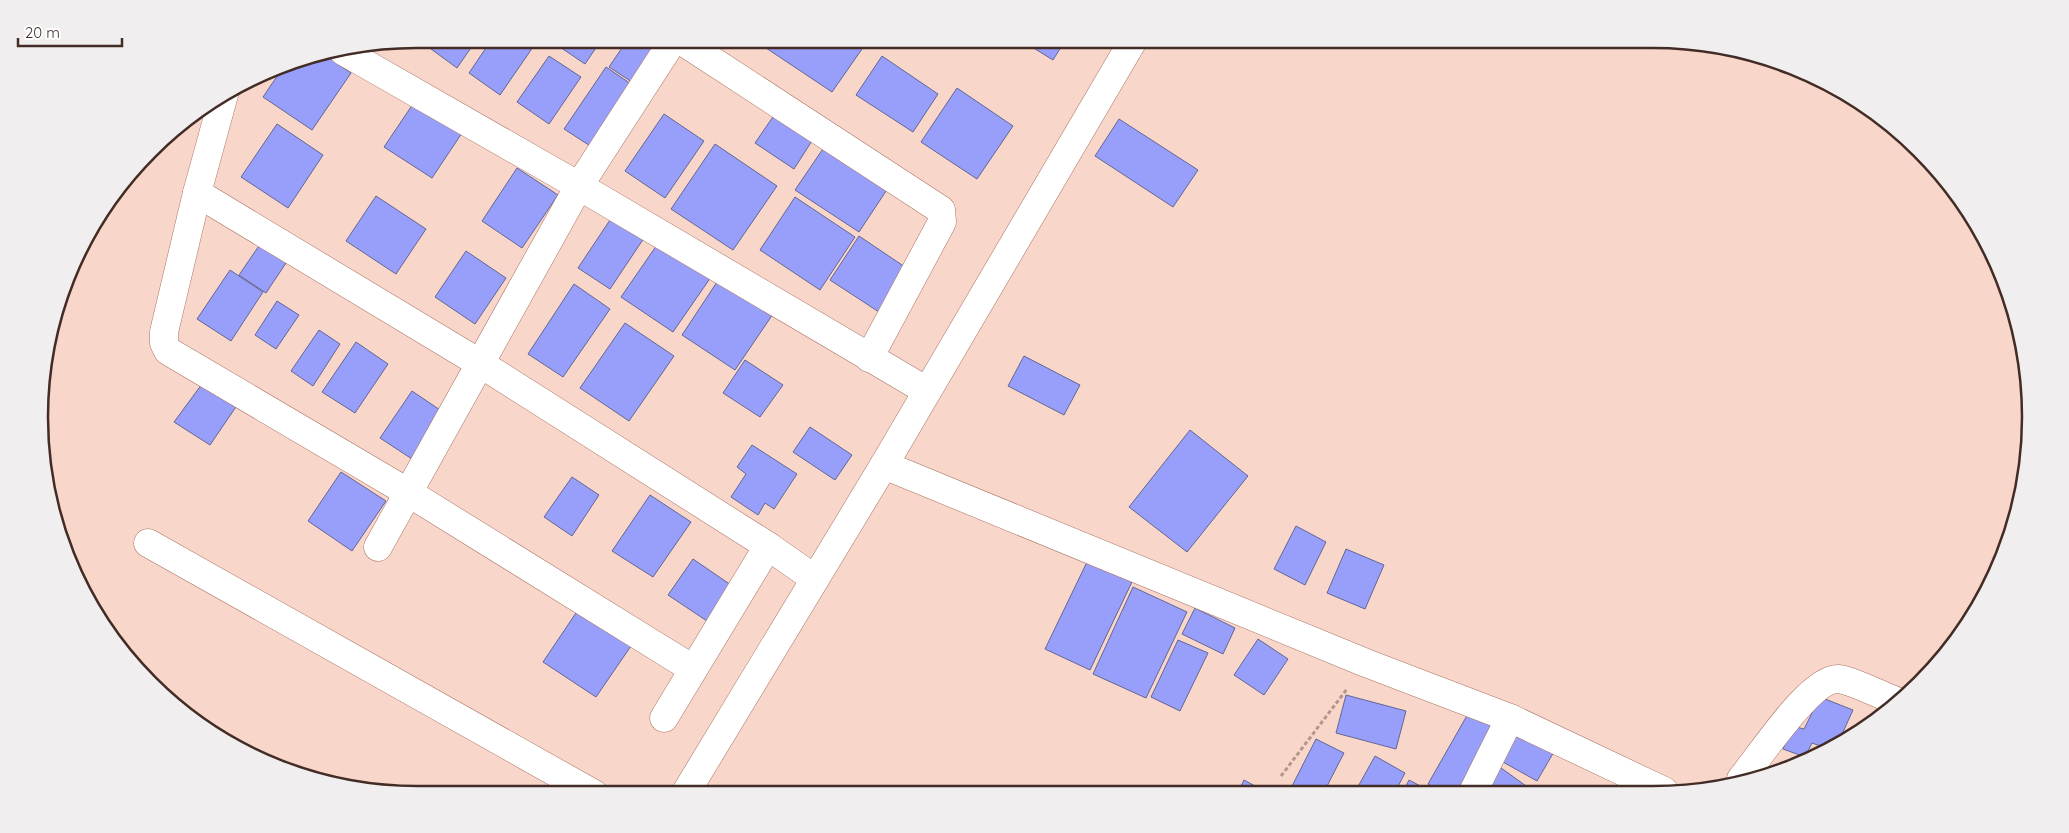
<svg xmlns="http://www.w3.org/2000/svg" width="2069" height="833" viewBox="0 0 2069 833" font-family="Quicksand,sans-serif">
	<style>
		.building { fill: #989ffb; stroke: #626692 }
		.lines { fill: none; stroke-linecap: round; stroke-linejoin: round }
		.minor-casing { stroke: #a97564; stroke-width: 29 }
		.path { stroke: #b4968b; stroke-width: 3; stroke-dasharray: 4 2.5; stroke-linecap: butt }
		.minor { stroke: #fff; stroke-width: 28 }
		.rim { fill: none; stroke: #422c25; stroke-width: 2.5 }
	</style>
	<rect width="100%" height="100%" fill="#f9d6ca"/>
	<g class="building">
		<polygon points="438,39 477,39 457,68 431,49"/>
		<polygon points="492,39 520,39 533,47 500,95 469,73"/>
		<polygon points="562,39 602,39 585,64 557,45"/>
		<polygon points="628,39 670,39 638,86 609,67"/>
		<polygon points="768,39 845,39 862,49 832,92 763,46"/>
		<polygon points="1019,39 1066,39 1053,60"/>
		<polygon points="323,54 351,73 312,130 263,97 286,63 295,59"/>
		<polygon points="549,56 581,77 549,124 517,102"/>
		<polygon points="882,56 938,94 913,132 856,95"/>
		<polygon points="606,67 637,88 595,149 564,129"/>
		<polygon points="957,88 1013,126 977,179 921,142"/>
		<polygon points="417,98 464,130 432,178 384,147"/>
		<polygon points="779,108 817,133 794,169 755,143"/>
		<polygon points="664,114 704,141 665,198 625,171"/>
		<polygon points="1119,119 1198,170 1173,207 1095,156"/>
		<polygon points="277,124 323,155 288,208 241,177"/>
		<polygon points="829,140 892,182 859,232 795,190"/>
		<polygon points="715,144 777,186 733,250 671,209"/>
		<polygon points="517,168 558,195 522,248 482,221"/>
		<polygon points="376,196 426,229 396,274 346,241"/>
		<polygon points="795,197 855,237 820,290 760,250"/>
		<polygon points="612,217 644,238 610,289 578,268"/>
		<polygon points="859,236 911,271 882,314 830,280"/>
		<polygon points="263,240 290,257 266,293 239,275"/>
		<polygon points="659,242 711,277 673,332 621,297"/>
		<polygon points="466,251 506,278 475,324 435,297"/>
		<polygon points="230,270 263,292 231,341 197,319"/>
		<polygon points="719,279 773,314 735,370 682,335"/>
		<polygon points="574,284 610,309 563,377 528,354"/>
		<polygon points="277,301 299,315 276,349 255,335"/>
		<polygon points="625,323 674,356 629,421 580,388"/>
		<polygon points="319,330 340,344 313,386 291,371"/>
		<polygon points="356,342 388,364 355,413 322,392"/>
		<polygon points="1024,356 1080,385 1064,415 1008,386"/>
		<polygon points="745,360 783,385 760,417 723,393"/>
		<polygon points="202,384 240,401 210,445 174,422"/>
		<polygon points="412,391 446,414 415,461 380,438"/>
		<polygon points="810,427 852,455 835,480 793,452"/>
		<polygon points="1190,430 1248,476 1187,552 1129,507"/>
		<polygon points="752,445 797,474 774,509 765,503 758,515 731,497 746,474 737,467"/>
		<polygon points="341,472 386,501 352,551 308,521"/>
		<polygon points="572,477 599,495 572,536 544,517"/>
		<polygon points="650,495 691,522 653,577 612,551"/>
		<polygon points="1296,526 1326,542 1305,585 1274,569"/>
		<polygon points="1346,549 1384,565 1365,609 1327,593"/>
		<polygon points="693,559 731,585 707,621 668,595"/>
		<polygon points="1087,562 1132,582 1090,670 1045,649"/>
		<polygon points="1133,587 1187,612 1146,698 1093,674"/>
		<polygon points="1195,608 1235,628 1223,654 1182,634"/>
		<polygon points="578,610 631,646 596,697 543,662"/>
		<polygon points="1258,639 1288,659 1264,695 1234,675"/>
		<polygon points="1178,640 1208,653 1180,711 1151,697"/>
		<polygon points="1346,695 1406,711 1396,749 1336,733"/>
		<polygon points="1820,697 1853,710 1838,743 1829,749 1812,743 1805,757 1783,749 1792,726 1804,729"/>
		<polygon points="1473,705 1501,721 1461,792 1442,792 1428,784"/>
		<polygon points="1511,726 1555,750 1537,781 1494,757"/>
		<polygon points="1316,739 1344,753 1324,792 1294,792 1290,790"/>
		<polygon points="1375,756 1405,773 1395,792 1355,792"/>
		<polygon points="1497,765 1533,791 1478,792"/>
		<polygon points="1244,780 1266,792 1238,792"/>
		<polygon points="1409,780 1432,792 1403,792"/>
	</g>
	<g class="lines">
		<g class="minor-casing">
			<g id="minor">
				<polyline points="679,39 941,210 942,222 869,358"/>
				<polyline points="343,51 579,186 927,391"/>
				<polyline points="225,91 197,193 164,332 164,343 168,351 409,493 693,669"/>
				<polyline points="197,193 481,364 768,546 815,579"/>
				<polyline points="884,465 1366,663 1510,718 1664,791"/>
				<polyline points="148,543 594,794"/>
				<polyline points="378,547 579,186 674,39"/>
				<polyline points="664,718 768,546"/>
				<path d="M1741,779C1759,758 1810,678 1838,679C1852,680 1884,697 1899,702"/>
				<polyline points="1473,792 1510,718"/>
				<polyline points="685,794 884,465 1134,39"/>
			</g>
		</g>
		<polyline class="path" points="1281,776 1347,689"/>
		<use href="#minor" class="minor"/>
	</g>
	<path d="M0 0H2069V833H0ZM417 48H1653A369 369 0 0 1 2022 417V417A369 369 0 0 1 1653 786H417A369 369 0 0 1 48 417V417A369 369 0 0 1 417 48Z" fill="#f0eeee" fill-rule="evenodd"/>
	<path class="rim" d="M417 48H1653A369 369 0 0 1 2022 417V417A369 369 0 0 1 1653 786H417A369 369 0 0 1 48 417V417A369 369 0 0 1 417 48Z"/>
	<path d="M18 38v8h104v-8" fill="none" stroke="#422c25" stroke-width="2.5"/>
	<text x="25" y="38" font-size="15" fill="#422c25" stroke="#ffffff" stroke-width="4" paint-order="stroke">20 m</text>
</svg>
